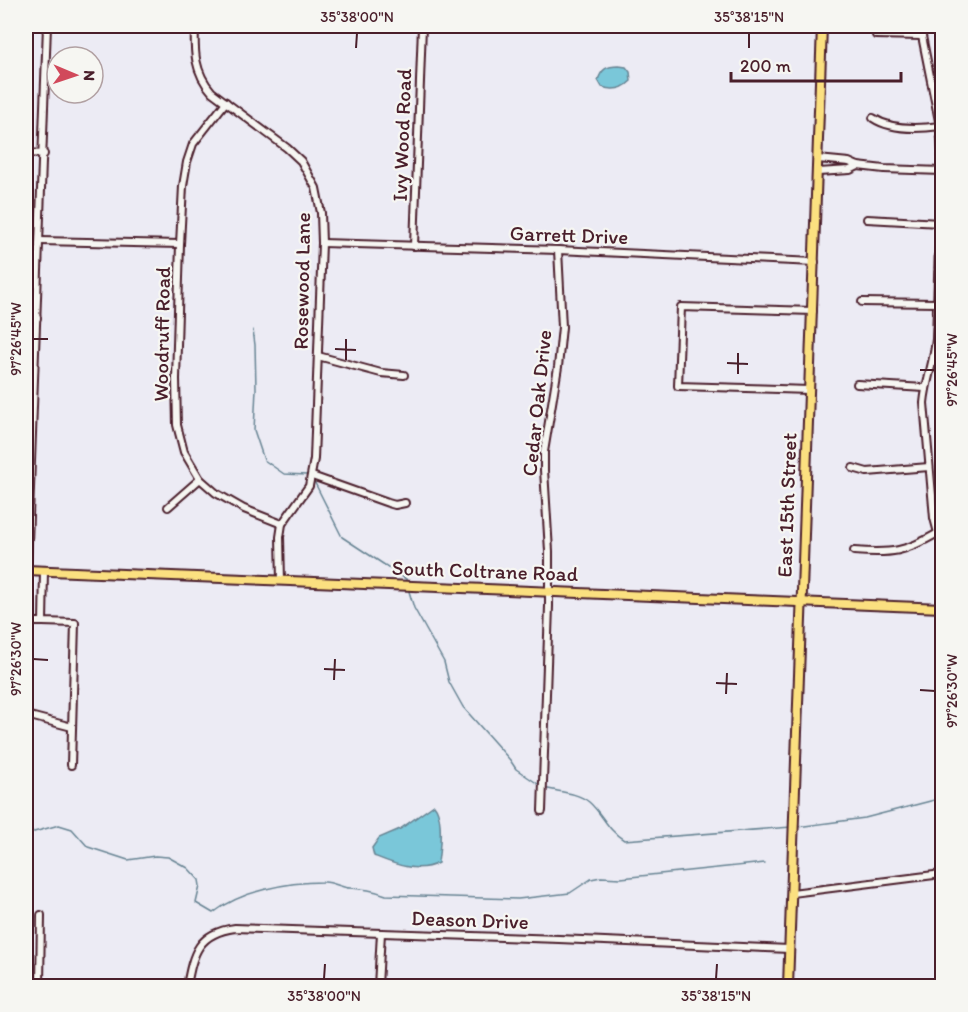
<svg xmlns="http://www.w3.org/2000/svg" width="968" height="1012" viewBox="0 0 968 1012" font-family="Itim,sans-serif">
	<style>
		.water { fill: #7ac7d9; stroke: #678493; stroke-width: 1.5 }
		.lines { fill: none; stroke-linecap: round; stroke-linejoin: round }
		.stream { stroke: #678493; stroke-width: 1.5 }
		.minor-casing { stroke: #4a1f2b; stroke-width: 10 }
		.major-casing { stroke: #4a1f2b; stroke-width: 12 }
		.minor { stroke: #f6f6f2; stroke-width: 6 }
		.major { stroke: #fbe080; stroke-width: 8 }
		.ticks { fill: none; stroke: #4a1f2b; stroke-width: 2 }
		.labels { text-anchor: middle; stroke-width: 4.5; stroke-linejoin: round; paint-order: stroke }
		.street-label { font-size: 21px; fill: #4a1f2b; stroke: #f6f6f2 }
		.neatline { fill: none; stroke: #4a1f2b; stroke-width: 2 }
		.ticks-label { font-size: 15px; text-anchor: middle; fill: #4a1f2b }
	</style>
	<rect width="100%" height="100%" fill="#ecebf4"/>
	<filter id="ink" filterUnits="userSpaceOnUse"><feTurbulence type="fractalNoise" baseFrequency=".0167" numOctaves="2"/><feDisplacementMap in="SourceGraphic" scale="12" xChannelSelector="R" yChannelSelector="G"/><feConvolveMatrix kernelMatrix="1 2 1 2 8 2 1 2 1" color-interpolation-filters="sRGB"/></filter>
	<g filter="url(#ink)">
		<g class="water">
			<path d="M619,66L626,67L630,72L631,81C623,89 613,91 602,87L598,80C602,69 606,66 619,66Z"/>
			<path d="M434,805C444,816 440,848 438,863C417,874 394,864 374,856L372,848L379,838L400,829Z"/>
		</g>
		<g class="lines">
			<g class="stream">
				<polyline points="253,330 255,345 256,389 254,430 264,460 284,474 307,475"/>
				<polyline points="313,479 342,537 406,579 407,583"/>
				<polyline points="408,588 414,608 444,662 449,682 463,707 510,760 516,769 538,784"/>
				<path d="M544,788C558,792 577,792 589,802C602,813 608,831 624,840L792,827"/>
				<polyline points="797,827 865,818 942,798"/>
				<path d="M26,832H34L59,825L72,829L88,847L128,860L155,856L168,857L188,868L199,880L200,886L196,903L213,913C241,891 287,882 323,882C332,881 341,888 350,888C364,889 373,890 386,895L518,899L570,893L591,879L601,877L621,878L765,863"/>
			</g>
			<g class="minor-casing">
				<g id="minor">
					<path d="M195,26C194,51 194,72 212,92L287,148L301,161L316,188L321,213L322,243L314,459L309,486L282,524L280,537L281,581"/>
					<path d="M920,26L940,126L942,153L936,339C934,361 926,381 924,403L934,518L938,533L942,538"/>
					<polyline points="876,35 921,36"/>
					<polyline points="226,102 193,144 187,162 183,186 180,244 176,379 177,425 184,452 200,479 216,493 244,509 282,524"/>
					<path d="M873,118C891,130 919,129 940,126"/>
					<polyline points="26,153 44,154"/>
					<polyline points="818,159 849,162 858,166 884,169 942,171"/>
					<polyline points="818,172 850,170 858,166"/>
					<polyline points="867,219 940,223"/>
					<polyline points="40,241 180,244"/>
					<polyline points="322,243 558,250 815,262"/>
					<polyline points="414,246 422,26"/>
					<polyline points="862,302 937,303"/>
					<polyline points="26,318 37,318"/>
					<polyline points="318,356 381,373 404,375"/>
					<polyline points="857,384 925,388"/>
					<polyline points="809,390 678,386 681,307 813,311"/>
					<polyline points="853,468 867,472 929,467"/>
					<polyline points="312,476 388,503 395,505 405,503"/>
					<polyline points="168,507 200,479"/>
					<path d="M854,551C892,554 905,552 938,533"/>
					<polyline points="27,570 47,26"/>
					<polyline points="44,571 43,622 75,623 71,765"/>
					<polyline points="26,625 34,622 43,622"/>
					<polyline points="26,715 72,727"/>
					<polyline points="542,811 549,606 549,551 544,470 544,452 558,367 562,327 558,250"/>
					<polyline points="792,893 942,874"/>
					<polyline points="40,986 41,915"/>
					<path d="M187,986C193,953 198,933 235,928L559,939L789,949"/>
					<polyline points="378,986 381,933"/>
				</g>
			</g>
			<g class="major-casing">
				<g id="major">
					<polyline points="26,570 942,608"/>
					<polyline points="788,986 822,26"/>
				</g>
			</g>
			<use href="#minor" class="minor"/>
			<use href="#major" class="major"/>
		</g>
	</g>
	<path class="ticks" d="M356,48L357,33M749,48V33M33,339H48M335,349L356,350M346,360V339M727,363L748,364M920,370H935M738,374V353M33,659L48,660M324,669L345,670M334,680L335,659M716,683L737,684M920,690L935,691M726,694L727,673M324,979L325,964M716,979L717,964"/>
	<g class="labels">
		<g class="street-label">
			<text transform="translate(402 135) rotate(-88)" y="7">Ivy Wood Road</text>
			<text transform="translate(569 235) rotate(2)" y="7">Garrett Drive</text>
			<text transform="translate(302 281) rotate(-89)" y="7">Rosewood Lane</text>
			<text transform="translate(162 334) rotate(-89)" y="7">Woodruff Road</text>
			<text transform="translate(537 403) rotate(-84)" y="7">Cedar Oak Drive</text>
			<text transform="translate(787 505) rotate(-88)" y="7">East 15th Street</text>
			<text transform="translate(485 571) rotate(2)" y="7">South Coltrane Road</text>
			<text transform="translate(470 920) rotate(2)" y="7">Deason Drive</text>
		</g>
	</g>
	<rect width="968" height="1012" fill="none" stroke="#f6f6f2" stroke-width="66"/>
	<g transform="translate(75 75) rotate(92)"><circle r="28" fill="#f6f6f2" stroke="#b1a0a2" stroke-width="1.5"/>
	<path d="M0-4.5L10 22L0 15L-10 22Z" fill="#d1495b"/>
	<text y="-9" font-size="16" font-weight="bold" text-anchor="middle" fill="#4a1f2b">N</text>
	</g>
	<path d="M731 72v9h170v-9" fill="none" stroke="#4a1f2b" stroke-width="3"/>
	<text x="740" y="72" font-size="18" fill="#4a1f2b" stroke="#f6f6f2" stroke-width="4.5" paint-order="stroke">200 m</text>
	<rect x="33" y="33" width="902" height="946" class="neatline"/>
	<g class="ticks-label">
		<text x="357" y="22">35°38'00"N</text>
		<text x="749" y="22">35°38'15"N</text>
		<text transform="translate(16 339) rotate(-90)" y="5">97°26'45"W</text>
		<text transform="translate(952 370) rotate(-90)" y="5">97°26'45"W</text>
		<text transform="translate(16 659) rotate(-90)" y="5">97°26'30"W</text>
		<text transform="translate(952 691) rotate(-90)" y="5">97°26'30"W</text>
		<text x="324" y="1001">35°38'00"N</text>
		<text x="716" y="1001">35°38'15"N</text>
	</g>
</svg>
